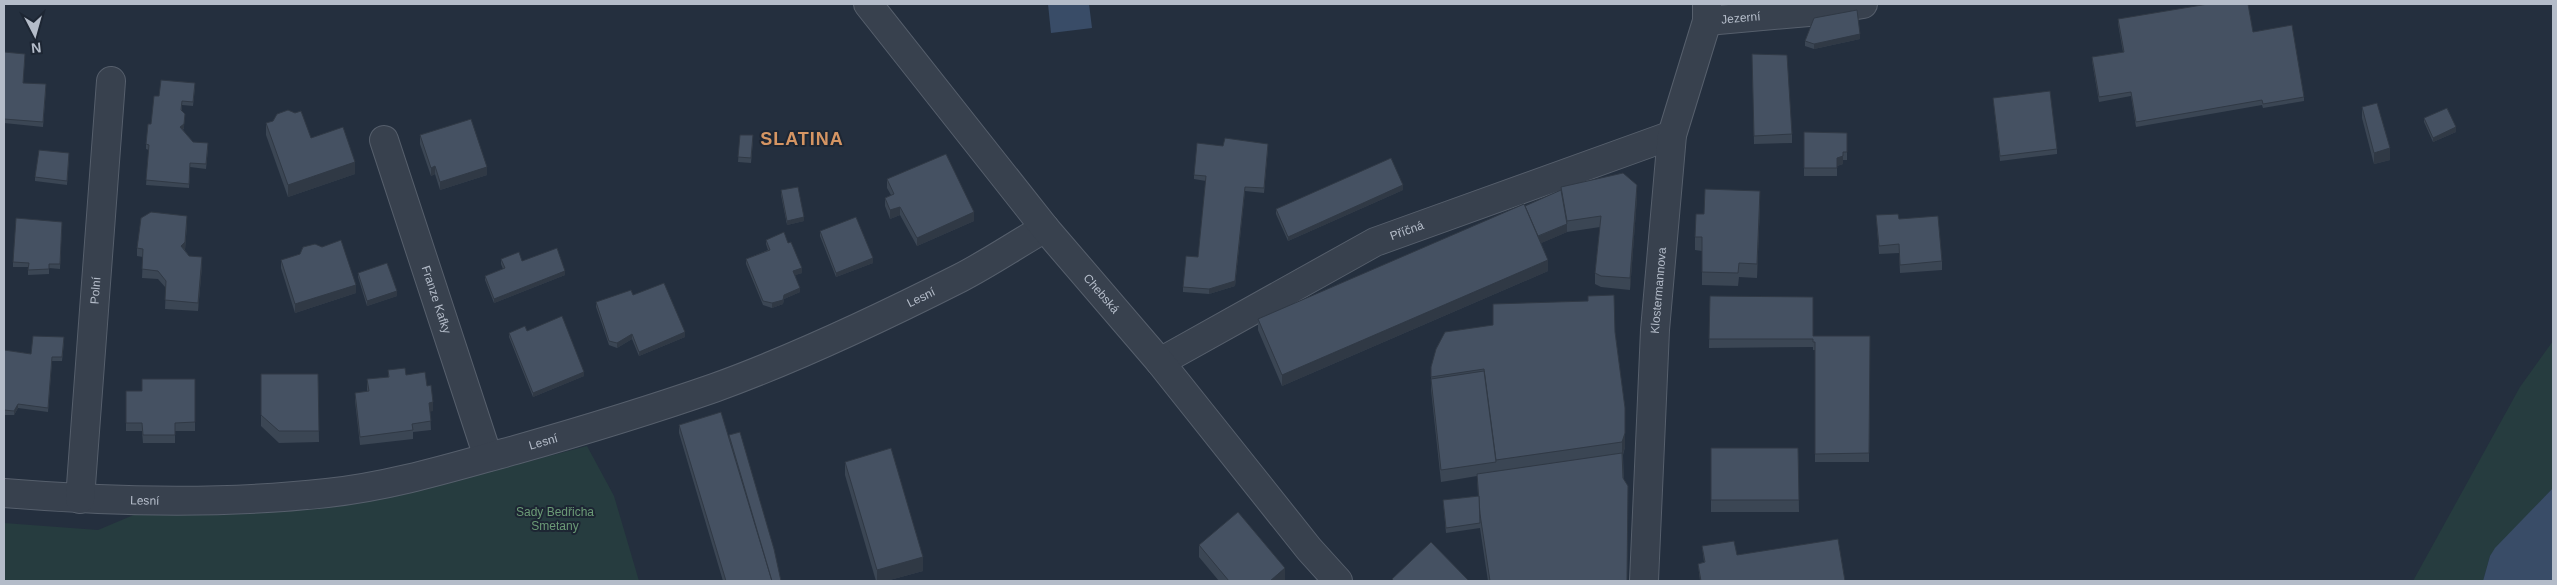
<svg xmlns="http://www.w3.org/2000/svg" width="2557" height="585" viewBox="0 0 2557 585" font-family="Arial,sans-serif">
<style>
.green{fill:#263c3f}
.water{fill:#394c67}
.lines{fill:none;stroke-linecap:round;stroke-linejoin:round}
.minor-casing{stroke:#565f6c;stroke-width:30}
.tertiary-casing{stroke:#565f6c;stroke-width:30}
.minor{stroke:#38414e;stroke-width:28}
.tertiary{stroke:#38414e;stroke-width:28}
.wall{fill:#3b4654}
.shaded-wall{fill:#303945}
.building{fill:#455162;stroke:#303945}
.labels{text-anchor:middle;stroke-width:4;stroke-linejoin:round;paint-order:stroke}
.street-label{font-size:12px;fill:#b4bcc9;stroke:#1d2633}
.park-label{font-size:12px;fill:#6b9a76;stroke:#1d2633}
.district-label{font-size:18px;font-weight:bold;letter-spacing:1px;fill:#d59563;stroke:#1d2633}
</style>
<rect width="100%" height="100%" fill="#242f3e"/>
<!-- green -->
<g class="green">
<path d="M2553,341V488L2490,556L2483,581H2413L2520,387Z"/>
<path d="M587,446L614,496L639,581H4V523L98,530L136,514L322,508L474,476Z"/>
</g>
<!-- water -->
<g class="water">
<path d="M1048,4H1089L1092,28L1051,33Z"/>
<path d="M2553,488V581H2483L2490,556L2495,548Z"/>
</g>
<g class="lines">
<defs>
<g id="minor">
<path id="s1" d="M384,140L488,457"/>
<path id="s2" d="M1160,362L1375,242L1672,135"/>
<path id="s3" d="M4,493C112,502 219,505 327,493C392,486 453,467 515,450C582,431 648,411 714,388C797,358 881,318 960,278C989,263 1017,244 1045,228"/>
<path id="s4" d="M80,499L111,81"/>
</g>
<g id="tertiary">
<path id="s5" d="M868,4L1045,228L1160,362L1309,549L1338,581"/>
<path id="s6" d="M1707,21L1820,11L1863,4"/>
<path id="s7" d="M1644,581L1655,330L1672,135L1707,21V4"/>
</g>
</defs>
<!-- minor casing -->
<use href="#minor" class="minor-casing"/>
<!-- tertiary casing -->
<use href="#tertiary" class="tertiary-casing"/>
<!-- minor -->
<use href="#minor" class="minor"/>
<!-- tertiary -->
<use href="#tertiary" class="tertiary"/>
</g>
<!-- wall -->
<g class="wall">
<path d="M2118,19L2253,32L2304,97V101L2263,108L2262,105L2136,127L2131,96L2099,102L2092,61V57L2123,52L2118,24Z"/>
<path d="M1860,39L1814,49L1805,46V41Z"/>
<path d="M4,52L25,58L23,83L46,89L43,127L4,123Z"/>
<path d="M1752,54L1792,134V143L1754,144Z"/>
<path d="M195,87L193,106L182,105V110L184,128L183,130L193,142L208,148L206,169L190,167L189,188L146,185L149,150L146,149V144L159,96Z"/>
<path d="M1993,98L2057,149V154L2000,161Z"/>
<path d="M2362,107L2390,160L2374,164L2362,118Z"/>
<path d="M2424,118L2456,132L2433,142L2424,122Z"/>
<path d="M266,123L311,138L355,174L288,197L266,135Z"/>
<path d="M1804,132L1847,133V160H1843V164L1837,166V176H1804Z"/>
<path d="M420,135L487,175L440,190L435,174L431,176L420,144Z"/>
<path d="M740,135L753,140L751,163L738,162Z"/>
<path d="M1268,148L1264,193L1245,191L1235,286L1209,294L1183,292V287L1198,257L1206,181L1194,179V175Z"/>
<path d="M69,158L67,185L35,181V177Z"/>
<path d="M887,179L974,221L917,246L900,215L890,219L885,206V198L891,195L887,188Z"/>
<path d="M1561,187L1637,197L1630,290L1601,287L1595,284V273L1600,227L1567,232L1541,243L1548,271L1282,386L1258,330V319L1525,206L1561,190Z"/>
<path d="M781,190L804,221L787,225L781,195Z"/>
<path d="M1403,190L1288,241L1276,214V209Z"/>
<path d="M1760,205L1757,278L1739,277L1738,286L1702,285V251L1695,250V237L1704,214Z"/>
<path d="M1876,215L1899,219L1942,261V270L1900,273L1899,253L1879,254Z"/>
<path d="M62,222L60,269L49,268V274L28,275V267H13V262Z"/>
<path d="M187,224L185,250L189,256L202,266L198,311L165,309L166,288L158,279L142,278L143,257L137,256V248Z"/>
<path d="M820,231L873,263L836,277L820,236Z"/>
<path d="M766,240L802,273L795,275L800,292L784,299L783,304L772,308L763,305L746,264V259L768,250L766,244Z"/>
<path d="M501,259L522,261L565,275L494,303L485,280V276L503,269L501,264Z"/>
<path d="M281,260L356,293L295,313L281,268Z"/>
<path d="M358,273L397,296L367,306L358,277Z"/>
<path d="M633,295L685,337L639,356L632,339L617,348L609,345L596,307V302Z"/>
<path d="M1710,296L1813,336H1870L1869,462H1815V350H1813V347L1709,348Z"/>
<path d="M527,331L584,376L533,397L509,337V333Z"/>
<path d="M1615,332L1625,408V447L1623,455L1627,581H1488L1480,528L1446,533L1443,500L1478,496L1477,476L1441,482L1431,390V367Z"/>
<path d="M64,342L62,361H52L48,412L18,408L14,415H4V350L31,354Z"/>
<path d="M388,370L406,375L427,386L433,411H430L431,430L413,432V439L360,445L355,401V393L367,392V379L388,377Z"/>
<path d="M261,374H318L319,442L279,443L261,426Z"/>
<path d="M195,379V431H175V443H143L142,431H126V391H142Z"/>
<path d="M679,425L729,440V435L781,581H723L679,433Z"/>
<path d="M1711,448H1798L1799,512H1711Z"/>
<path d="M845,462L923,571L886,581H876L845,475Z"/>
<path d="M1199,545L1285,580L1284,581H1219L1199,557Z"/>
<path d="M1702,546L1737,555L1845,581H1700L1698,564L1704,562Z"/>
</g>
<!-- shaded-wall -->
<g class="shaded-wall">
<path d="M1860,34V39L1814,49V44Z"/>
<path d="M185,114L184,128L180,131V127Z"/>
<path d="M2456,127V132L2433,142V138Z"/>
<path d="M2390,148V160L2374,164V153Z"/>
<path d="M1843,156V164L1837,166V158Z"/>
<path d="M355,162V174L288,197V185Z"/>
<path d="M435,166V174L431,176V168Z"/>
<path d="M487,167V175L440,190V182Z"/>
<path d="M1403,185V190L1288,241V237Z"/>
<path d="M1637,185V197L1630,290V278Z"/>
<path d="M1245,187L1235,286L1209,294V289Z"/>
<path d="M1760,191V205L1757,278V264Z"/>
<path d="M900,207V215L890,219V210Z"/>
<path d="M974,212V221L917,246V238Z"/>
<path d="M187,216V224L185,250L181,246Z"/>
<path d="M804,217V221L787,225V221Z"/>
<path d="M1567,224V232L1537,245V237Z"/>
<path d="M202,257V266L198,311V303Z"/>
<path d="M873,258V263L836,277V273Z"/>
<path d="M1548,260V271L1282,386V375Z"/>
<path d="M802,268V273L793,276V271Z"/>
<path d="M565,271V275L494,303V299Z"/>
<path d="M356,285V293L295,313V304Z"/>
<path d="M800,288V292L784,299L783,304L772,308V303L784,295Z"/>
<path d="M397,291V296L367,306V301Z"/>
<path d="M685,332V337L639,356V352Z"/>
<path d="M632,334V339L617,348V343Z"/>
<path d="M584,372V376L533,397V393Z"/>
<path d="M433,402V411L429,412V403Z"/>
<path d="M18,404V408L14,415V411Z"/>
<path d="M1625,433V447L1622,456V442Z"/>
<path d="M923,557V571L886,581H877V570Z"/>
<path d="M1285,568V580L1284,581H1270Z"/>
</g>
<!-- building -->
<g class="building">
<path d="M2208,4H2248L2253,32L2292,25L2304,97L2263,104L2262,100L2136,122L2131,92L2099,97L2092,57L2124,52L2118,19Z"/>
<path d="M1857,10L1860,34L1814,44L1805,41L1814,18Z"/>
<path d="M4,52L25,54L23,83L46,84L43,122L4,119Z"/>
<path d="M1752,54L1787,55L1792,134L1754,136Z"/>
<path d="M161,80L195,83L193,102L182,101L181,110L185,114L184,124L180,127L193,142L208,143L206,164L190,163L189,184L146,180L149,145L146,144L148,124H151L154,96H159Z"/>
<path d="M2050,91L2057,149L2000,156L1993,98Z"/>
<path d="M2377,103L2390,148L2374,153L2362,107Z"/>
<path d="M2447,108L2456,127L2433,138L2424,118Z"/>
<path d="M288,110L295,113L301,111L311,138L343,127L355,162L288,185L266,123L273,121L277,114Z"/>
<path d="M471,119L487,167L440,182L435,166L431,168L420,135Z"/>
<path d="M1804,132L1847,133V152H1843V156L1837,158V168H1804Z"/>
<path d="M740,135H753L751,158L738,157Z"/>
<path d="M1225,138L1268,144L1264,188L1245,187L1235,281L1209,289L1183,287L1186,256L1198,257L1206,176L1194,175L1197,143L1223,146Z"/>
<path d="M39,150L69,153L67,181L35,177Z"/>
<path d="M946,154L974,212L917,238L900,207L890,210L885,198L894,194L887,179Z"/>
<path d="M1391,158L1403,185L1288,237L1276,209Z"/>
<path d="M1623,173L1637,185L1630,278L1601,276L1595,273L1601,216L1567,221L1561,187Z"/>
<path d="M798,187L804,217L787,221L781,190Z"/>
<path d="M1705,189L1760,191L1757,264L1739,263L1738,273L1702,272V237H1695L1696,214H1704Z"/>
<path d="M1561,190L1567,224L1538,236L1525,206Z"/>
<path d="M1524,204L1548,260L1282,375L1258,319Z"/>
<path d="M151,212L187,216L185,242L181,246L189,256L202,257L198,303L165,300L166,281L158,271L142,269L143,249L137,248L141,218Z"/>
<path d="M1898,214L1899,219L1938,216L1942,261L1900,265L1899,244L1879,246L1876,215Z"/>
<path d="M856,217L873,258L836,273L820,231Z"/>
<path d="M16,218L62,222L60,264H49V269L28,270L29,263L13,262Z"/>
<path d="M784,232L788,243L791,242L802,268L793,271L800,288L784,295L783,300L772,303L763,301L746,259L770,250L766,240Z"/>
<path d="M341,240L356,285L295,304L281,260L300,254L303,247L315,244L322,247Z"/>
<path d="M557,248L565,271L494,299L485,276L505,268L501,259L519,252L522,261Z"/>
<path d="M387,263L397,291L367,301L358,273Z"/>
<path d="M664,283L685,332L639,352L632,334L617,343L609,341L596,302L631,290L633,295Z"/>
<path d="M1614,295L1615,332L1625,408V433L1622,442L1496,460L1484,369L1431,377V367L1436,349L1445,332L1493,325V304L1588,301V296Z"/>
<path d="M1710,296L1813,297V336H1870L1869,453L1815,454V342H1813V339H1709Z"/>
<path d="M562,316L584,372L533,393L509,333L525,326L527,331Z"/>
<path d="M33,336L64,337L62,357H52L48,408L18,404L14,411L4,410V350L31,354Z"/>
<path d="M405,368L406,375L425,372L427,386L431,385L433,402L429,403L431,421L412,424L413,430L360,437L355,393L369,391L367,379L389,377L388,370Z"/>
<path d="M1484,371L1496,462L1441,470L1431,379Z"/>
<path d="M261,374H318L319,431H279L261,415Z"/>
<path d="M142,379H195V422L175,423V435H143L142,423H126V391H142Z"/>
<path d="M721,412L772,581H726L679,425Z"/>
<path d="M740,432L774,549L781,581H772L729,435Z"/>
<path d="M891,448L923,557L877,570L845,462Z"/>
<path d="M1711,448H1798L1799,500H1711Z"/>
<path d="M1622,453L1623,478L1628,486L1627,581H1490L1480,514L1477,474Z"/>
<path d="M1479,496L1480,523L1446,528L1443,500Z"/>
<path d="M1238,512L1285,568L1270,581H1229L1199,545Z"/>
<path d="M1838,539L1845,581H1701L1698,564L1705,562L1702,546L1734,541L1737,555Z"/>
<path d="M1431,542L1469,581H1394L1392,579Z"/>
</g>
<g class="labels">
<!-- street labels -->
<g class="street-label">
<text dy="4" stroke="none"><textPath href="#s6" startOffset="34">Jezerní</textPath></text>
<text dy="4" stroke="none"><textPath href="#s2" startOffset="280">Příčná</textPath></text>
<text dy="4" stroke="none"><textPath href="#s4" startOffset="209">Polní</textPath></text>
<text dy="4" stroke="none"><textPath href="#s7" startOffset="291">Klostermannova</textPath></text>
<text dy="4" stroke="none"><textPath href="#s5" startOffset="372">Chebská</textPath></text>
<text dy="4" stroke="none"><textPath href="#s3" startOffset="951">Lesní</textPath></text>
<text dy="4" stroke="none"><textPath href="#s1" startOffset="168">Franze Kafky</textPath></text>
<text dy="4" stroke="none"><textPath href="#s3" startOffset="546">Lesní</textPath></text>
<text dy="4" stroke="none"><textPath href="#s3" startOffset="141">Lesní</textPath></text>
</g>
<!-- park labels -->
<g class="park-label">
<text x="555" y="516">Sady Bedřicha<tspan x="555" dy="14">Smetany</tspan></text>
</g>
<!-- district labels -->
<g class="district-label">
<text x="802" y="145">SLATINA</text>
</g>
</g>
<!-- border -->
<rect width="2557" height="585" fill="none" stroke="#b4bcc9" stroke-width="10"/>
<!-- north arrow -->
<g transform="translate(35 35) rotate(174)" stroke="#1d2633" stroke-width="4" paint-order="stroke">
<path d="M0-4L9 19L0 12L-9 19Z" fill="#b4bcc9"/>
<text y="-8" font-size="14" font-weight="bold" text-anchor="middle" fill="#b4bcc9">N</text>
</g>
</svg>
